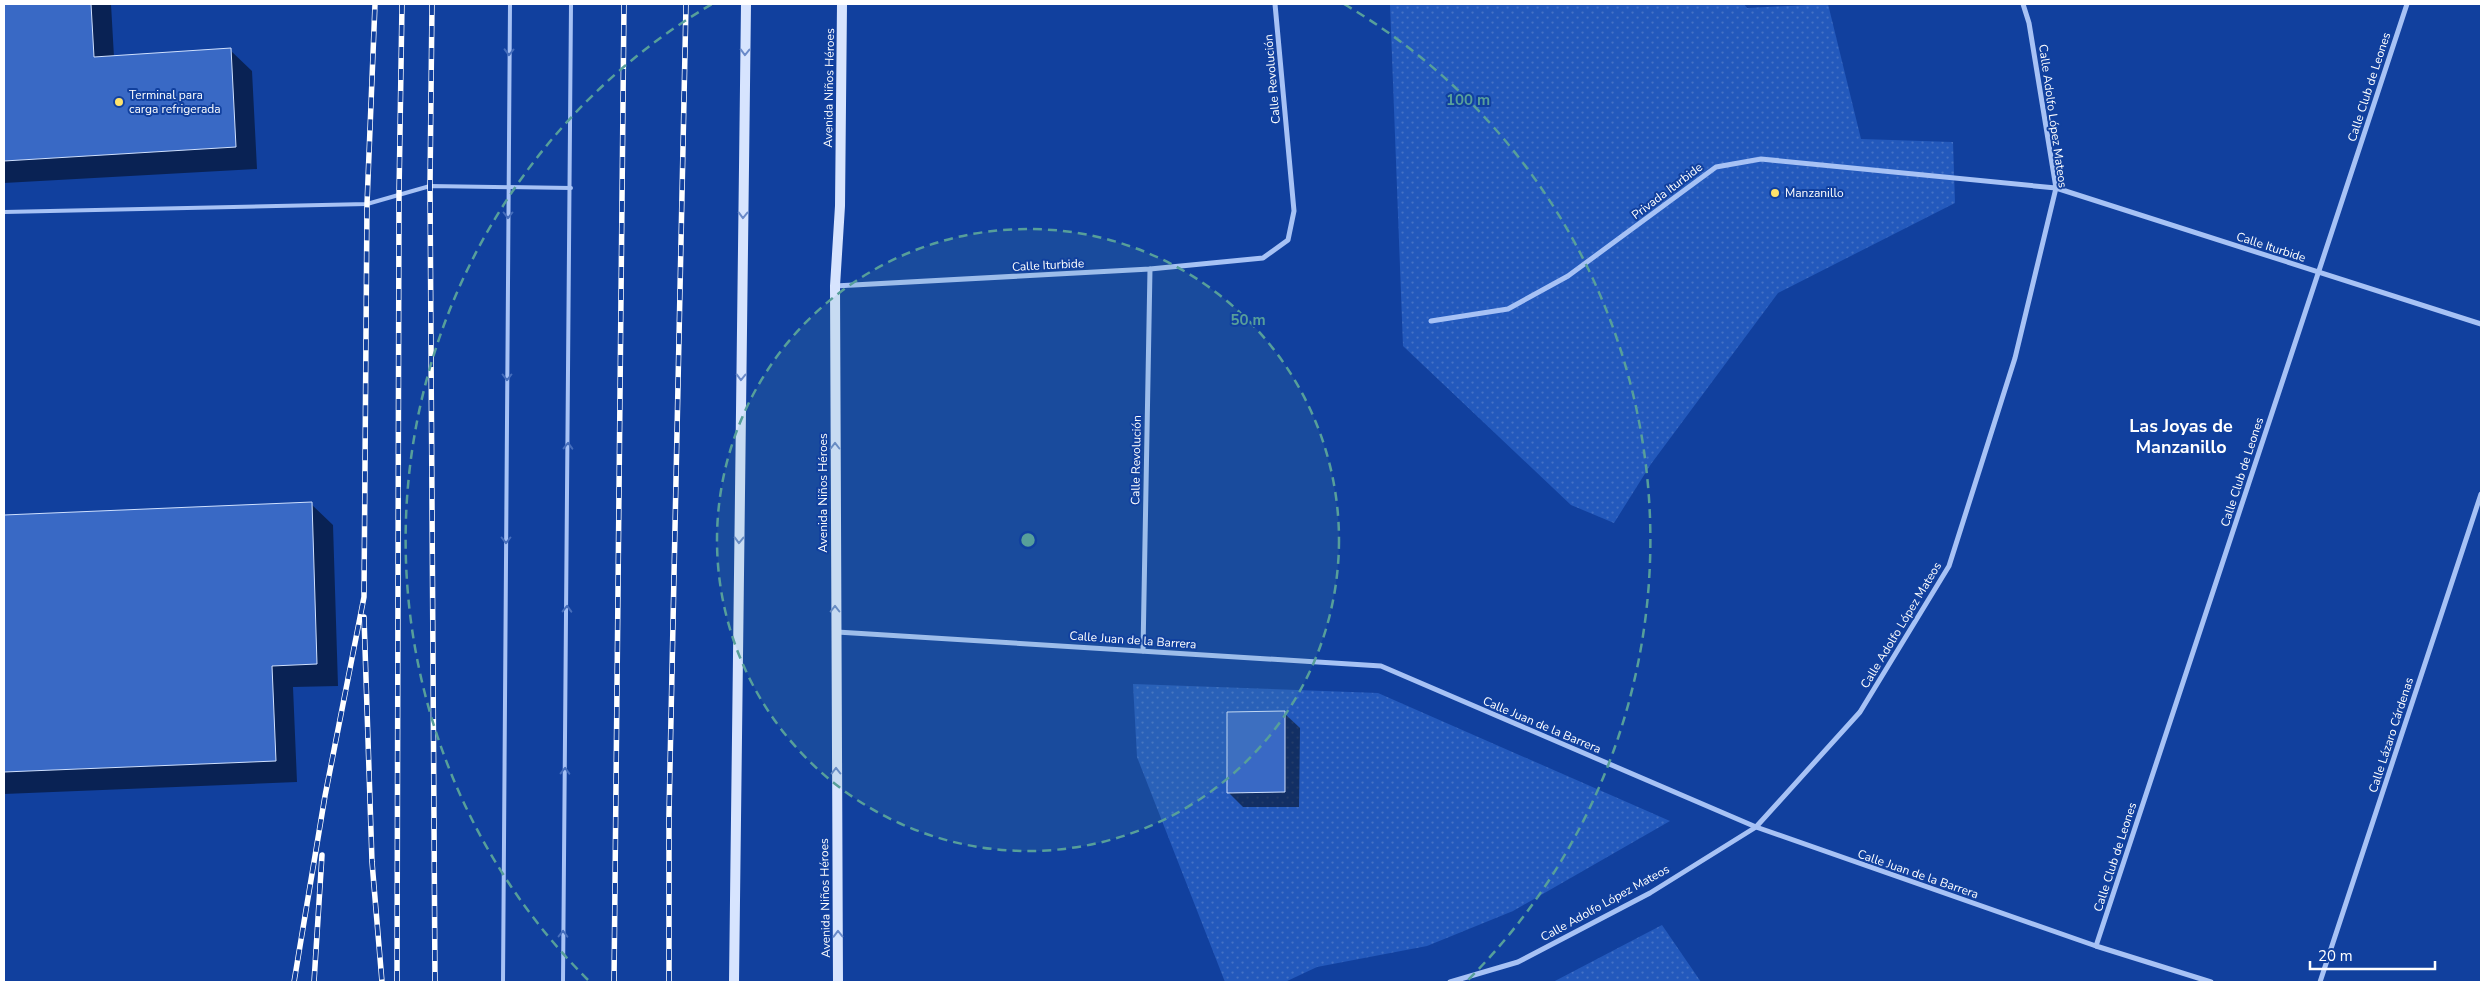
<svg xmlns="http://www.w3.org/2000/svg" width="2485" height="986" viewBox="0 0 2485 986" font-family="'Nunito Sans',sans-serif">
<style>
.grass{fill:url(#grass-dots)}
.shadow{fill:#0007}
.building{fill:#3969c5;stroke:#cfe0fe}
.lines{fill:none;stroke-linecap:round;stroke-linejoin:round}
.lane{stroke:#a7c2f5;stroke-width:4}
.street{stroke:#a7c2f5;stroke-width:5}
.secondary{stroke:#d7e4fe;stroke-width:10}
.rail-casing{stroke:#fff;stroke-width:5.5}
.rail{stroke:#11409e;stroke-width:4;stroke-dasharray:11;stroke-linecap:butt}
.oneway{stroke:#466ebc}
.oneway2{stroke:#6a8ac9}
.ring{fill:none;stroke:#579f9a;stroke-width:2.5;stroke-dasharray:9 6}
.poi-dot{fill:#ffe36b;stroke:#11409e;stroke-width:2}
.labels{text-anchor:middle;stroke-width:4;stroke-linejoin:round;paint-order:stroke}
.street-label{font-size:12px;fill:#fff;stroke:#11409e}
.poi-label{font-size:12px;fill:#fff;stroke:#11409e;text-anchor:start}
.district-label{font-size:18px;font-weight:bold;fill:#fff;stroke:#11409e}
.centre{fill:#579f9a;stroke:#11409e;stroke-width:2.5}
.ring-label{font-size:15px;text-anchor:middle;font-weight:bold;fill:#579f9a;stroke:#11409e;stroke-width:4;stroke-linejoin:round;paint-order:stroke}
</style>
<defs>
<pattern id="grass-dots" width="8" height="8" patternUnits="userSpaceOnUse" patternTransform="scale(1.25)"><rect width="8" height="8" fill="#2359bc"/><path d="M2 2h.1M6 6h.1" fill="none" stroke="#4472c6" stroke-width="1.8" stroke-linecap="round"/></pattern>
</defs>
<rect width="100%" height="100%" fill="#11409e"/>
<!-- grass -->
<g class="grass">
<path d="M1390,4H1744L1747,8L1828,4L1861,139L1953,142L1955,203L1778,293L1651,464L1614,523L1571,505L1403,346Z"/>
<path d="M1133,684L1378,693L1670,821L1513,911L1427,946L1317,967L1285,982H1225L1137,757Z"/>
<path d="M1662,925L1701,982H1553Z"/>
</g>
<!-- shadow -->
<g class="shadow">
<path d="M4,4H111L114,57L230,50L252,71L257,169L4,183Z"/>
<path d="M311,504L333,525L338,686L293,687L297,782L4,794V516Z"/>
<path d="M1284,713L1300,728L1299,807H1243L1228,792Z"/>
</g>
<!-- building -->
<g class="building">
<path d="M4,4H91L94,57L231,48L236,147L4,161Z"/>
<path d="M312,502L317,664L272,666L276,761L4,772V515Z"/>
<path d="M1285,711V792L1227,793V712Z"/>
</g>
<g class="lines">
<!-- lane -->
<g class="lane">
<path d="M4,212L367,204L430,186L571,188"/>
<path d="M503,982L510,4"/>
<path d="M563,982L571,4"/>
</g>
<!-- street -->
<g class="street">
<path d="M835,286L1150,269L1263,258L1288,240L1294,211L1275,4"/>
<path d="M1431,321L1508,309L1568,276L1716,167L1761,159L2056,188L2481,324"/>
<path d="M837,632L1381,666L1756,827L2096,946L2211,982"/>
<path d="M1143,651L1150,269"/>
<path d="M2096,946L2407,4"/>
<path d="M1450,982L1518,962L1650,893L1756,827L1860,712L1949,566L2015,358L2056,188L2029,23L2023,4"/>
<path d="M2320,982L2481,494"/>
</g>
<!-- secondary -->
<g class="secondary">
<path d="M734,982L746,4"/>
<path d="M838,982L835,286L840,206L842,4"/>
</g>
<defs>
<g id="rail">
<path d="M432,4L430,186L435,982"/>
<path d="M364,617L372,862L382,982"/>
<path d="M294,982L325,796L364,597L367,204L375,4"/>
<path d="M314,982L322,855"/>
<path d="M397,982L399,195L402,4"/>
<path d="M614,982L624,4"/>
<path d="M669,982V814L686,4"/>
</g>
</defs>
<!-- rail casing -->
<use href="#rail" class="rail-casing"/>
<!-- rail -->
<use href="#rail" class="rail"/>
</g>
<!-- one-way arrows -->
<defs><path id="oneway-chevron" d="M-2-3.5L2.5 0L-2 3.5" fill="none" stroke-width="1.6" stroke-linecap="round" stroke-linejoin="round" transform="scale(1.25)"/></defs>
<g class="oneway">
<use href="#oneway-chevron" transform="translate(509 52) rotate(91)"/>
<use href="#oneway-chevron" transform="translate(508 215) rotate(90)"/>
<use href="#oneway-chevron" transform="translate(507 377) rotate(90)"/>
<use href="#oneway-chevron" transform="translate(568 446) rotate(-89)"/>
<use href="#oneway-chevron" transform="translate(506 540) rotate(90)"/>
<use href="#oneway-chevron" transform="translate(567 609) rotate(-89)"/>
<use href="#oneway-chevron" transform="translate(565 771) rotate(-89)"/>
<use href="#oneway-chevron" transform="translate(563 934) rotate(-89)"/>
</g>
<g class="oneway2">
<use href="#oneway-chevron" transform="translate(745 52) rotate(91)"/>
<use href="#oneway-chevron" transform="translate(743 215) rotate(91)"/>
<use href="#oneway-chevron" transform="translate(741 377) rotate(91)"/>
<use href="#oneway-chevron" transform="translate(835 446) rotate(-90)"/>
<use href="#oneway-chevron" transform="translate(739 540) rotate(91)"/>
<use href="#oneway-chevron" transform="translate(835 609) rotate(-90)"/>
<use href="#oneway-chevron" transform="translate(836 771) rotate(-90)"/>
<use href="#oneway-chevron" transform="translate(838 934) rotate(-91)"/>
</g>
<!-- distance rings -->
<circle cx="1028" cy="540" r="311" fill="#579f9a" fill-opacity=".12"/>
<g class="ring">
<circle cx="1028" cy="540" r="311"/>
<path d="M588 980A622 622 0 0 1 712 4M1344 4A622 622 0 0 1 1468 980"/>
</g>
<!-- markers -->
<g class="poi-dot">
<circle cx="119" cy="102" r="5"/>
<circle cx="1775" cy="193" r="5"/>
</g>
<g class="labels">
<!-- street labels -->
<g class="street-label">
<text transform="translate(1272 79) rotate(-95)" y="4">Calle Revolución</text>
<text transform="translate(2369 87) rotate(-72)" y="4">Calle Club de Leones</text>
<text transform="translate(829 88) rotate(-89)" y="4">Avenida Niños Héroes</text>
<text transform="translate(2053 116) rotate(82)" y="4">Calle Adolfo López Mateos</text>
<text transform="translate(1667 191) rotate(-37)" y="4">Privada Iturbide</text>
<text transform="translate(2271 247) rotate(18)" y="4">Calle Iturbide</text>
<text transform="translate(1048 265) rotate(-3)" y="4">Calle Iturbide</text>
<text transform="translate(1136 460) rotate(-89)" y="4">Calle Revolución</text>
<text transform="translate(2242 472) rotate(-72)" y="4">Calle Club de Leones</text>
<text transform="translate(823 493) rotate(-90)" y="4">Avenida Niños Héroes</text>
<text transform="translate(1901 625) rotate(-59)" y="4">Calle Adolfo López Mateos</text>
<text transform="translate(1133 640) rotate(4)" y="4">Calle Juan de la Barrera</text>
<text transform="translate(1542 725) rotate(23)" y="4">Calle Juan de la Barrera</text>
<text transform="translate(2391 735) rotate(-72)" y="4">Calle Lázaro Cárdenas</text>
<text transform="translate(2115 857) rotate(-72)" y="4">Calle Club de Leones</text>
<text transform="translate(1918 874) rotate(19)" y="4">Calle Juan de la Barrera</text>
<text transform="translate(825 898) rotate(-91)" y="4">Avenida Niños Héroes</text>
<text transform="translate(1605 903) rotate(-29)" y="4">Calle Adolfo López Mateos</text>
</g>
<!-- poi labels -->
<g class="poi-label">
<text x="129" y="99">Terminal para<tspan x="129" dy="14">carga refrigerada</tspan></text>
<text x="1785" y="197">Manzanillo</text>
</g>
<!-- district labels -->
<g class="district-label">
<text x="2181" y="432">Las Joyas de<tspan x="2181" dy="21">Manzanillo</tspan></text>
</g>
</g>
<circle cx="1028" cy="540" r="8" class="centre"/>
<g class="ring-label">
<text x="1468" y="105">100 m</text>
<text x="1248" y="325">50 m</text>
</g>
<!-- border -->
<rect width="2485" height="986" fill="none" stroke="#ffffff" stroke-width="10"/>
<!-- scale -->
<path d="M2310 961v8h125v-8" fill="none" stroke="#ffffff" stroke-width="2.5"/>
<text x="2318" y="961" font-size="15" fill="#ffffff" stroke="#11409e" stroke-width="4" paint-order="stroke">20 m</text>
</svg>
